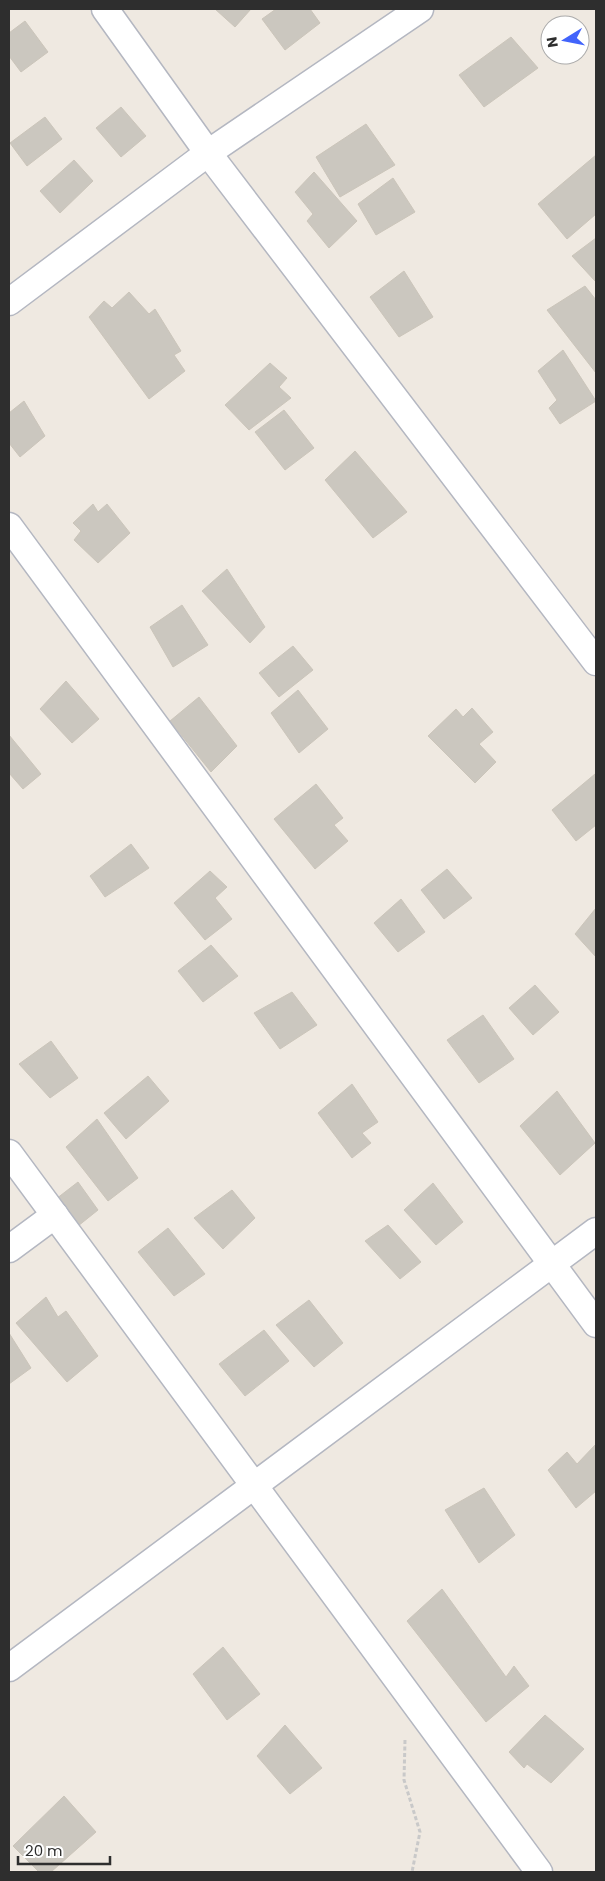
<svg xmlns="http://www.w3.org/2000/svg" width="605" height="1881" viewBox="0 0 605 1881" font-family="Poppins,sans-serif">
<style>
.building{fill:#cbc7bf;stroke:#cbc5ba}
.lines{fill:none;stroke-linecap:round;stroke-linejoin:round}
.minor-casing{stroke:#b4b7c1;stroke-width:29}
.path{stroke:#c9c9c9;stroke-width:3;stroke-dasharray:4 2.5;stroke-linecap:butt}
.minor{stroke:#fff;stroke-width:26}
</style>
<rect width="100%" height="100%" fill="#efe9e1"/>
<!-- building -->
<g class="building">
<path d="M215,9H251L235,27Z"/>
<path d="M276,9H310L320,23L285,50L262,19Z"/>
<path d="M25,21L48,52L21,72L9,56V33Z"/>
<path d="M511,37L538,68L484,107L459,75Z"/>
<path d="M121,107L146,136L121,157L96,128Z"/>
<path d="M45,117L62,139L27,166L10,143Z"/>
<path d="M366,124L395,165L340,197L316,157Z"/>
<path d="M596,155V214L567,239L538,204Z"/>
<path d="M74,160L93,181L60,213L40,191Z"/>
<path d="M314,172L357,221L329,248L307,221L313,214L295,192Z"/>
<path d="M393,178L415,212L376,235L358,204Z"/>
<path d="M596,238V280L595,281L572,256Z"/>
<path d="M404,271L433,317L399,337L370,297Z"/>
<path d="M585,286L596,300V373L547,310Z"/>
<path d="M129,292L149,314L155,309L181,351L174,355L185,371L149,399L89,317L104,301L112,308Z"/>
<path d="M563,350L596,401L560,424L549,408L557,400L538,371Z"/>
<path d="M270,363L287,378L279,387L291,398L249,430L225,405Z"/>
<path d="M24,401L45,436L20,457L9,443V413Z"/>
<path d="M284,410L314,448L285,470L255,432Z"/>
<path d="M355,451L407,512L373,538L325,480Z"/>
<path d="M93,504L98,512L107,504L130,533L98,563L74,540L81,531L73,523Z"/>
<path d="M227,569L265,627L250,643L202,591Z"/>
<path d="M182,605L208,645L173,667L150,627Z"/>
<path d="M293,646L313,670L279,697L259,673Z"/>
<path d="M66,681L99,719L72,743L40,709Z"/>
<path d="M298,690L328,729L299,753L271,713Z"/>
<path d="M199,697L237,746L211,772L170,721Z"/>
<path d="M472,708L493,732L479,744L496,762L475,783L428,736L456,709L463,717Z"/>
<path d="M9,735L41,774L23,789L9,773Z"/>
<path d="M595,774L596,825L576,841L552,810Z"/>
<path d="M316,784L343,818L334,825L348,841L315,869L274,819Z"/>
<path d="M131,844L149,868L105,897L90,876Z"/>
<path d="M447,869L472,898L444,919L421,890Z"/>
<path d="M210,871L227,887L215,898L232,919L205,940L174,903Z"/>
<path d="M401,899L425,932L398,952L374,923Z"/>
<path d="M596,908V957L575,934Z"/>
<path d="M211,945L238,976L203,1002L178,971Z"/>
<path d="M535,985L559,1012L533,1035L509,1008Z"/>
<path d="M292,992L317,1025L280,1049L254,1013Z"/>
<path d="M483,1015L514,1059L479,1083L447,1040Z"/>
<path d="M51,1041L78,1078L50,1098L19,1064Z"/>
<path d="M148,1076L169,1101L126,1139L104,1113Z"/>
<path d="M352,1084L378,1122L362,1133L371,1143L352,1158L318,1113Z"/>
<path d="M557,1091L595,1143L560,1175L520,1126Z"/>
<path d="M97,1119L138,1178L108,1201L66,1147Z"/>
<path d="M78,1182L98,1210L78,1226L56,1199Z"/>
<path d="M433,1183L463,1222L436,1245L404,1210Z"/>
<path d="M232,1190L255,1218L223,1249L194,1218Z"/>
<path d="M388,1225L421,1262L400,1279L365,1241Z"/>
<path d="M168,1228L205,1274L174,1296L138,1252Z"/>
<path d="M46,1297L58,1317L66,1311L98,1356L67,1382L16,1323Z"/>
<path d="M309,1300L343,1343L314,1367L276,1325Z"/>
<path d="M264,1330L289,1361L245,1396L219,1364Z"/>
<path d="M9,1333L31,1368L9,1384Z"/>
<path d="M596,1444V1491L576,1508L548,1470L567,1452L577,1464Z"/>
<path d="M484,1488L515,1535L479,1563L445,1510Z"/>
<path d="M442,1589L506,1677L514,1666L529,1686L486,1722L407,1621Z"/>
<path d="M223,1647L260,1694L227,1720L193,1674Z"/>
<path d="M545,1715L584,1749L551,1783L527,1764L524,1768L509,1752Z"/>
<path d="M285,1725L322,1768L290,1794L257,1756Z"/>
<path d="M64,1796L96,1832L51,1872H39L13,1846Z"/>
</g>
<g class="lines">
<defs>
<g id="minor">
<path d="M105,9L208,153L596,662"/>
<path d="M9,302L208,153L420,9"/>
<path d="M9,526L596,1324"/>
<path d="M9,1153L539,1872"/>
<path d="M9,1249L55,1215"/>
<path d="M9,1668L596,1231"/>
</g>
</defs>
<!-- minor casing -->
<use href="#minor" class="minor-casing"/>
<!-- path -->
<path class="path" d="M405,1740L404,1780L420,1832L412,1872"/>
<!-- minor -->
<use href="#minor" class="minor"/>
</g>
<!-- border -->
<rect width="605" height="1881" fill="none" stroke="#2e2e2e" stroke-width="20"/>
<!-- north arrow -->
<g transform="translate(565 40) rotate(260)"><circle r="24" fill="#ffffff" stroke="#ababab"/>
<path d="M0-4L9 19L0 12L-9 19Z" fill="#4264fb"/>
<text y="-8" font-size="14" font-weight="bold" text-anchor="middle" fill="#2e2e2e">N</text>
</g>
<!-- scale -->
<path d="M18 1856v8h92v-8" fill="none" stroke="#2e2e2e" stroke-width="2.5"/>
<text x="25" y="1856" font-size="15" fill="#2e2e2e" stroke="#ffffff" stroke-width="4" paint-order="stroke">20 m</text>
</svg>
